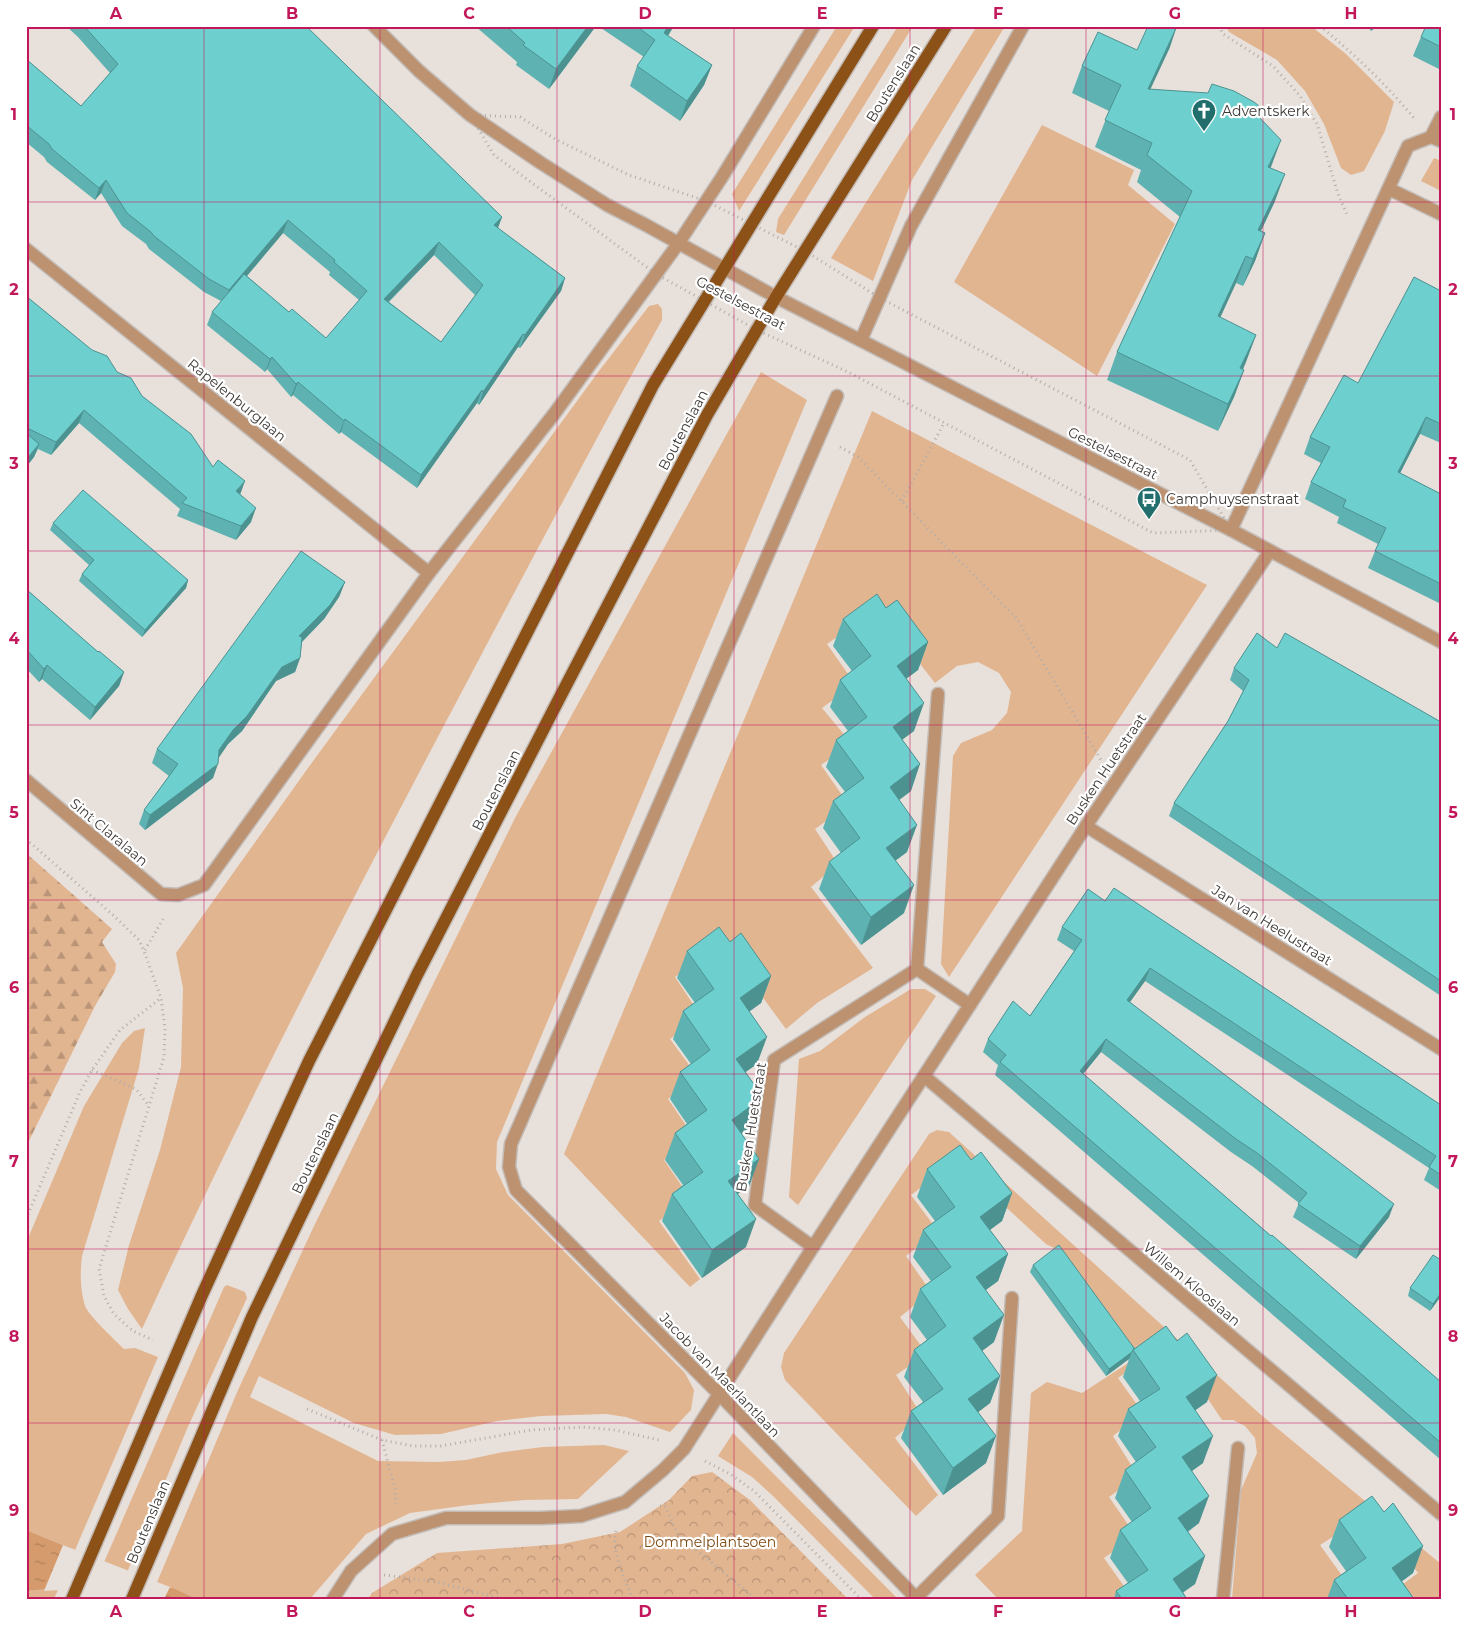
<svg xmlns="http://www.w3.org/2000/svg" width="1467" height="1625" viewBox="0 0 1467 1625" font-family="Montserrat,sans-serif">
<style>
.grass{fill:#e2b591}
.forest{fill:url(#forest-firs)}
.park{fill:url(#park-crowns)}
.water{fill:url(#water-ripples)}
.pier{fill:#e8e0da}
.lines{fill:none;stroke-linecap:round;stroke-linejoin:round}
.minor-casing{stroke:#c3bbb6;stroke-width:15}
.major-casing{stroke:#c3bbb6;stroke-width:15}
.path{stroke:#b3aca7;stroke-width:3;stroke-dasharray:1 4;stroke-linecap:butt}
.minor{stroke:#bc9270;stroke-width:12}
.major{stroke:#8c5117;stroke-width:12}
.wall{fill:#5eb3b2;fill-rule:evenodd}
.shaded-wall{fill:#4c9291}
.building{fill:#6dd0cf;stroke:#4c9291;fill-rule:evenodd}
.grid{fill:none;stroke:#c2185b;stroke-width:1;stroke-opacity:0.55}
.labels{text-anchor:middle;stroke-width:4.5;stroke-linejoin:round;paint-order:stroke}
.street-label{font-size:14px;fill:#3e3a38;stroke:#fff}
.poi-label{font-size:14px;fill:#3e3a38;stroke:#fff;text-anchor:start}
.park-label{font-size:14px;fill:#7e4811;stroke:#fff}
.neatline{fill:none;stroke:#c2185b;stroke-width:2}
.grid-label{font-size:16px;text-anchor:middle;font-weight:bold;fill:#c2185b}
</style>
<defs>
<pattern id="forest-firs" width="22" height="20" patternUnits="userSpaceOnUse" patternTransform="scale(1.25)"><rect width="22" height="20" fill="#e2b591"/><path d="M5 1l3.5 6h-7zM16 11l3.5 6h-7z" fill="#b99477"/></pattern>
<pattern id="park-crowns" width="20" height="18" patternUnits="userSpaceOnUse" patternTransform="scale(1.25)"><rect width="20" height="18" fill="#e2b591"/><path d="M2 6a3 3 0 1 1 6 0M12 15a3 3 0 1 1 6 0" fill="none" stroke="#b99477"/></pattern>
<pattern id="water-ripples" width="26" height="14" patternUnits="userSpaceOnUse" patternTransform="scale(1.25)"><rect width="26" height="14" fill="#d59b6c"/><path d="M2 4q2-2 4 0t4 0M15 11q2-2 4 0t4 0" fill="none" stroke="#ae7f5a"/></pattern>
</defs>
<rect width="100%" height="100%" fill="#e8e0da"/>
<!-- grass -->
<g class="grass">
<path d="M837,26H855L739,211L732,194Z"/>
<path d="M898,26H913L784,235L776,232L778,219Z"/>
<path d="M977,26H1005L912,180L873,281L831,258Z"/>
<path d="M1226,26H1311L1346,54L1394,102L1385,131L1364,171L1351,175L1341,168L1324,124L1305,91L1277,60L1229,32Z"/>
<path d="M1042,125L1134,170L1128,185L1175,224L1097,376L954,282Z"/>
<path d="M1434,158L1441,161V191L1421,181Z"/>
<path d="M658,304L662,309V320C595,440 531,561 467,682C354,895 243,1109 142,1329L128,1309L118,1290L129,1245L160,1150L181,1067L183,988L176,953L308,768L599,371L649,306Z"/>
<path d="M761,372L807,400L497,1142L496,1169L508,1195L685,1373L694,1390L691,1410L670,1432L626,1417L606,1414L541,1416L497,1421L441,1434L395,1435L354,1423L259,1376L250,1397L378,1461L439,1462L466,1460L503,1452L543,1447L604,1445L629,1451L578,1499L525,1500L469,1505L410,1513L366,1534L310,1599H197L170,1587L165,1599H150L238,1390L314,1226L515,818Z"/>
<path d="M872,411L1207,585L949,977L941,964L953,756L961,743L992,730L1007,713L1011,692L999,673L978,662L957,666L935,683L877,609L827,644L855,684L822,708L852,744L821,765L849,805L815,829L838,864L811,887L873,968L817,1003L786,1029L732,956L710,953L675,977L701,1016L670,1039L698,1077L668,1099L694,1137L664,1160L690,1198L659,1221L700,1279L690,1287L564,1154Z"/>
<path d="M911,989H925L936,996L798,1205L789,1197L799,1059L820,1051L865,1017Z"/>
<path d="M145,1028L139,1068L82,1256C80,1272 80,1290 85,1306C89,1316 115,1340 124,1349L135,1348L158,1357L54,1599H26V1591L45,1589L63,1545L26,1530V1243L84,1106L122,1043L134,1031Z"/>
<path d="M937,1130L949,1132L1260,1414L1441,1564V1599H1388L1387,1596L1418,1573L1383,1525L1364,1517L1320,1545L1348,1584L1331,1599H1232L1241,1490L1257,1453L1255,1438L1245,1426L1233,1420H1222L1179,1356L1157,1351L1118,1378L1143,1413L1113,1436L1138,1476L1109,1497L1136,1536L1104,1558L1131,1596L1127,1599H998L975,1575L1022,1531L1031,1393L1047,1382L1082,1393L1136,1358L1056,1249L1046,1244L971,1175L950,1166L911,1195L938,1231L906,1256L931,1292L900,1317L927,1354L896,1375L921,1414L895,1438L938,1495L916,1516L785,1380L781,1367L784,1353L929,1134Z"/>
<path d="M227,1285L245,1292L247,1298L187,1429L116,1599H88L224,1287Z"/>
<path d="M733,1433L898,1599H875L773,1496L752,1477L718,1456Z"/>
</g>
<!-- forest -->
<path class="forest" d="M26,853L112,929L102,942L116,964L115,972L95,1006L26,1147Z"/>
<!-- park -->
<path class="park" d="M712,1472L750,1500L848,1599H368L372,1593L437,1553L562,1544L620,1532L669,1500L692,1476Z"/>
<!-- water -->
<path class="water" d="M26,1530L166,1587L173,1588L197,1599H85L59,1588L26,1591Z"/>
<!-- pier -->
<path class="pier" d="M63,1545L170,1587L164,1599H78L58,1590L44,1591Z"/>
<g class="lines">
<defs>
<g id="minor">
<path d="M374,26L419,71L470,115L541,163L607,205L644,224L776,297L1231,530L1441,642"/>
<path d="M1431,137L1441,117"/>
<path d="M1389,189L1441,214"/>
<path d="M26,249L429,573"/>
<path d="M861,340L911,226L1023,26"/>
<path d="M837,396L511,1144L509,1167L516,1190L720,1395L917,1599"/>
<path d="M1231,530L1408,146L1431,137L1441,141"/>
<path d="M26,780L161,894L178,895L204,885L429,573L554,414L678,244L722,177L814,26"/>
<path d="M1086,826L1441,1049"/>
<path d="M917,969L938,694"/>
<path d="M917,969L970,1005"/>
<path d="M924,1076L1441,1514"/>
<path d="M813,1247L755,1205L774,1060L917,969"/>
<path d="M916,1598L998,1516L1012,1298"/>
<path d="M333,1599L351,1571L392,1534L446,1518H541L581,1516L625,1502L663,1470L684,1449L813,1247L1086,826L1270,551"/>
<path d="M1223,1599L1238,1448"/>
</g>
<g id="major">
<path d="M72,1599L202,1295L309,1061L653,385L873,26"/>
<path d="M132,1599L252,1317L417,975L560,697L707,415L776,297L946,26"/>
</g>
</defs>
<!-- minor casing -->
<use href="#minor" class="minor-casing"/>
<!-- major casing -->
<use href="#major" class="major-casing"/>
<!-- path -->
<g class="path">
<path d="M1219,26L1223,34L1273,66L1300,96L1317,124L1338,194L1348,217"/>
<path d="M1320,26C1355,55 1385,83 1414,118"/>
<path d="M470,115L520,117L555,139L629,175L706,201L805,251L880,298L1190,460L1231,530L1153,533L848,372L757,330L656,274L494,155Z"/>
<path d="M840,447L858,457L1017,619L1101,760"/>
<path d="M902,501L944,423"/>
<path d="M26,839L113,915L139,940L144,951L161,998L165,1029L164,1057L99,1269L104,1296L114,1314L133,1331L153,1340"/>
<path d="M145,950L163,919"/>
<path d="M92,1070L136,1089L148,1105"/>
<path d="M26,1219L80,1092L92,1070L120,1030L161,998"/>
<path d="M307,1409L382,1440L413,1446H441L531,1430L583,1427L615,1430L659,1440"/>
<path d="M382,1440L395,1489L396,1507"/>
<path d="M705,1461L730,1474L754,1491L861,1599"/>
<path d="M660,1506H665L678,1535L756,1599"/>
<path d="M616,1531C611,1549 625,1582 633,1599"/>
<path d="M384,1575L433,1581L502,1599"/>
</g>
<!-- minor -->
<use href="#minor" class="minor"/>
<!-- major -->
<use href="#major" class="major"/>
</g>
<!-- wall -->
<g class="wall">
<path d="M66,26H306L502,217L498,228L565,278L561,291L520,348L518,347L479,405L477,403L417,488L341,432L339,434L293,395L291,397L267,369L265,372L207,325L212,312L221,301L204,292L149,249L146,244L122,226L101,193L95,200L47,162L44,157L26,142V59L81,106L110,73L78,37ZM283,233L330,272L329,275L359,300L326,338L289,312L247,276ZM434,255L475,295L441,342L389,302Z"/>
<path d="M475,26H596L549,89L516,65L517,62Z"/>
<path d="M598,26H674L668,36L712,65L704,85L680,121L630,86L637,66L644,57Z"/>
<path d="M1367,26H1377L1371,31Z"/>
<path d="M1441,26V70L1413,56L1421,37Z"/>
<path d="M1170,47L1150,89L1263,109L1260,117L1270,168L1275,201L1261,231L1265,233L1255,261L1243,286L1236,283L1220,318L1256,335L1243,369L1244,370L1234,397L1218,431L1107,380L1117,352L1180,217L1137,182L1141,170L1095,147L1109,111L1072,93L1082,66L1137,50Z"/>
<path d="M1441,291V443L1420,434L1400,473L1441,494V604L1368,568L1378,544L1337,523L1339,517L1305,499L1311,482L1321,463L1304,454L1310,437Z"/>
<path d="M26,296L117,372L142,396L240,495L251,522L236,540L177,516L180,509L79,423L51,455L38,449L34,457L26,467Z"/>
<path d="M53,523L188,580L186,588L142,637L79,581L82,574L89,565L50,530Z"/>
<path d="M345,582L339,597L324,619L302,642L300,658L295,672L276,681L242,731L228,744L218,758L213,778L145,830L139,824L144,810L169,776L152,763L157,749Z"/>
<path d="M26,589L98,652L124,672L119,686L90,720L42,679L39,682L26,668Z"/>
<path d="M886,608L928,642L918,670L906,679L914,731L902,739L911,791L899,800L907,852L895,861L904,913L861,945L819,889L829,862L841,853L823,828L833,801L845,792L826,767L836,740L848,731L830,707L840,680L852,671L833,646L843,619Z"/>
<path d="M1277,648L1441,722V996L1169,816L1174,803L1228,721L1243,691L1230,680L1234,668Z"/>
<path d="M1105,901L1441,1105V1191L1424,1180L1429,1168L1145,981L1130,1002L1389,1217L1356,1259L1293,1217L1299,1203L1252,1166L1231,1152L1101,1052L1083,1074L1441,1382V1460L995,1075L998,1065L983,1052L988,1039L1030,1016L1074,951L1057,940L1062,927Z"/>
<path d="M730,942L771,976L761,1003L749,1012L757,1064L745,1072L763,1097L753,1125L741,1133L759,1159L749,1186L737,1194L746,1247L702,1278L662,1221L672,1194L683,1185L665,1160L675,1133L687,1124L670,1099L680,1072L691,1064L673,1039L683,1011L695,1003L677,978L687,951Z"/>
<path d="M971,1160L1012,1193L1002,1221L990,1230L1008,1254L998,1281L986,1290L994,1342L982,1351L1000,1376L990,1403L978,1412L986,1463L943,1495L901,1438L911,1411L923,1402L904,1377L914,1350L927,1340L910,1317L920,1289L931,1281L913,1257L923,1230L935,1221L917,1197L927,1169Z"/>
<path d="M1441,1260V1296L1430,1311L1408,1296L1410,1288Z"/>
<path d="M1033,1265L1135,1348L1207,1402L1195,1410L1203,1463L1192,1471L1199,1523L1188,1532L1205,1556L1195,1584L1183,1592L1187,1599H1114L1116,1591L1128,1583L1110,1558L1120,1530L1132,1522L1115,1498L1125,1470L1136,1462L1118,1436L1128,1409L1140,1401L1123,1377L1129,1359L1106,1376L1030,1272Z"/>
<path d="M1384,1512L1423,1546L1413,1573L1402,1581L1414,1599H1327L1334,1580L1346,1571L1329,1547L1339,1520Z"/>
</g>
<!-- shaded-wall -->
<g class="shaded-wall">
<path d="M588,26H596L549,89L556,69Z"/>
<path d="M668,26H674L656,53L664,33Z"/>
<path d="M1177,26L1170,47L1138,116L1148,89Z"/>
<path d="M1373,26H1377L1371,31Z"/>
<path d="M712,65L704,85L680,121L687,101Z"/>
<path d="M1281,140L1271,167L1258,194L1268,167Z"/>
<path d="M1285,174L1275,201L1248,258L1258,230Z"/>
<path d="M106,180L101,193L95,200L99,188Z"/>
<path d="M502,217L497,230L494,225Z"/>
<path d="M288,220L283,233L224,303L229,290Z"/>
<path d="M1265,233L1255,261L1243,286L1253,259Z"/>
<path d="M439,242L434,255L379,311L384,299Z"/>
<path d="M1246,256L1236,283L1208,344L1218,316Z"/>
<path d="M565,278L561,291L520,348L525,335Z"/>
<path d="M523,334L518,347L479,405L483,392Z"/>
<path d="M1256,335L1246,362L1231,396L1240,368Z"/>
<path d="M272,357L267,369L265,372L270,359Z"/>
<path d="M1244,370L1234,397L1218,431L1228,404Z"/>
<path d="M298,382L293,395L291,397L296,384Z"/>
<path d="M482,390L477,403L417,488L421,475Z"/>
<path d="M84,410L79,423L51,455L56,442Z"/>
<path d="M1426,417L1420,434L1392,489L1398,472Z"/>
<path d="M345,419L341,432L339,434L344,421Z"/>
<path d="M39,444L34,457L26,467V460Z"/>
<path d="M245,481L240,495L236,491Z"/>
<path d="M256,508L251,522L236,540L241,526Z"/>
<path d="M188,580L186,588L142,637L145,630Z"/>
<path d="M345,582L339,597L324,619L294,650L299,636Z"/>
<path d="M928,642L918,670L887,693L897,666Z"/>
<path d="M300,658L295,672L276,681L242,731L228,744L214,765L219,750L233,730L282,667Z"/>
<path d="M47,665L42,679L39,682L44,669Z"/>
<path d="M124,672L119,686L90,720L95,707Z"/>
<path d="M924,703L914,731L883,754L893,727Z"/>
<path d="M218,764L213,778L145,830L150,815Z"/>
<path d="M920,764L911,791L880,814L890,787Z"/>
<path d="M917,825L907,852L876,875L886,848Z"/>
<path d="M914,885L904,913L861,945L871,917Z"/>
<path d="M1150,968L1145,981L1122,1013L1127,1000Z"/>
<path d="M771,976L761,1003L730,1025L740,998Z"/>
<path d="M767,1037L757,1064L726,1086L736,1059Z"/>
<path d="M1106,1039L1101,1052L1075,1084L1080,1071Z"/>
<path d="M763,1097L753,1125L722,1147L732,1120Z"/>
<path d="M759,1159L749,1186L718,1208L728,1181Z"/>
<path d="M1012,1193L1002,1221L970,1244L980,1217Z"/>
<path d="M1394,1204L1389,1217L1356,1259L1360,1246Z"/>
<path d="M756,1219L746,1247L702,1278L712,1250Z"/>
<path d="M1008,1254L998,1281L966,1304L976,1277Z"/>
<path d="M1441,1293V1296L1430,1311L1433,1304Z"/>
<path d="M1004,1315L994,1342L963,1365L973,1338Z"/>
<path d="M1132,1352L1129,1359L1106,1376L1109,1369Z"/>
<path d="M1217,1375L1207,1402L1176,1424L1186,1397Z"/>
<path d="M1000,1376L990,1403L959,1427L968,1399Z"/>
<path d="M996,1436L986,1463L943,1495L953,1468Z"/>
<path d="M1213,1436L1203,1463L1172,1485L1182,1457Z"/>
<path d="M1209,1496L1199,1523L1168,1545L1178,1518Z"/>
<path d="M1423,1546L1413,1573L1382,1596L1392,1568Z"/>
<path d="M1205,1556L1195,1584L1174,1599L1173,1579Z"/>
</g>
<!-- building -->
<g class="building">
<path d="M84,26H306L502,217L494,225L565,278L525,335L523,334L483,392L482,390L421,475L345,419L344,421L298,382L296,384L272,357L270,359L212,312L244,274L289,312L292,309L326,338L367,291L334,262L335,260L288,220L229,290L209,279L154,236L151,232L127,213L106,180L99,188L52,149L49,144L26,125V59L81,106L118,64ZM439,242L483,285L441,342L384,299Z"/>
<path d="M506,26H588L556,69L523,45L525,43Z"/>
<path d="M636,26H668L664,33L712,65L687,101L637,66L655,40Z"/>
<path d="M1148,26H1177L1148,89L1208,93L1212,84L1234,91L1254,102L1263,109L1259,117L1281,140L1268,167L1285,174L1258,230L1265,233L1253,259L1246,256L1218,316L1256,335L1240,368L1244,370L1228,404L1117,352L1192,191L1147,155L1152,143L1105,120L1121,85L1082,66L1098,32L1137,50Z"/>
<path d="M1426,26H1441V47L1421,37Z"/>
<path d="M1414,277L1441,291V424L1426,417L1398,472L1441,494V584L1375,551L1386,528L1343,507L1346,500L1311,482L1330,447L1310,437L1344,375L1358,383Z"/>
<path d="M26,296L92,350L107,356L117,372L131,378L142,396L191,434L213,467L218,460L245,481L236,491L256,508L241,526L182,503L187,498L84,410L56,442L27,428L26,429Z"/>
<path d="M26,433L39,444L26,460Z"/>
<path d="M83,490L188,580L145,630L82,574L94,560L53,523Z"/>
<path d="M301,551L345,582L330,605L299,636L302,637L300,658L282,667L247,716L233,730L219,750L218,764L150,815L144,810L178,764L157,749Z"/>
<path d="M26,589L98,652L99,651L124,672L95,707L47,665L44,669L26,649Z"/>
<path d="M877,594L886,608L897,600L928,642L897,666L924,703L893,727L920,764L890,787L917,825L886,848L914,885L871,917L829,862L860,838L833,801L864,778L836,740L867,717L840,680L871,656L843,619Z"/>
<path d="M1257,633L1277,648L1285,633L1441,722V981L1174,803L1228,721L1249,680L1234,668Z"/>
<path d="M1114,888L1441,1105V1175L1429,1167L1436,1156L1150,968L1127,1000L1394,1204L1360,1246L1298,1204L1307,1193L1257,1153L1236,1139L1106,1039L1080,1071L1271,1236L1272,1235L1441,1382V1443L1000,1062L1006,1055L988,1039L1013,1001L1030,1016L1082,940L1062,927L1088,889L1105,901Z"/>
<path d="M719,927L730,942L741,933L771,976L740,998L767,1037L736,1059L763,1097L732,1120L759,1159L728,1181L756,1219L712,1250L672,1194L703,1172L675,1133L707,1110L680,1072L710,1050L683,1011L714,989L687,951Z"/>
<path d="M960,1145L971,1160L981,1152L1012,1193L980,1217L1008,1254L976,1277L1004,1315L973,1338L1000,1376L968,1399L996,1436L953,1468L911,1411L943,1389L914,1350L946,1326L920,1289L951,1267L923,1230L955,1207L927,1169Z"/>
<path d="M1059,1245L1134,1348L1132,1352L1109,1369L1033,1265Z"/>
<path d="M1433,1255L1441,1260V1293L1433,1304L1410,1288Z"/>
<path d="M1166,1326L1177,1341L1187,1333L1217,1375L1186,1397L1213,1436L1182,1457L1209,1496L1178,1518L1205,1556L1173,1579L1187,1599H1122L1116,1591L1148,1570L1120,1530L1151,1508L1125,1470L1156,1447L1128,1409L1160,1389L1133,1350Z"/>
<path d="M1372,1496L1384,1512L1393,1503L1423,1546L1392,1568L1414,1599H1348L1334,1580L1366,1558L1339,1520Z"/>
</g>
<!-- grid -->
<path class="grid" d="M204,26V1599M380,26V1599M557,26V1599M734,26V1599M910,26V1599M1086,26V1599M1263,26V1599M26,202H1441M26,376H1441M26,551H1441M26,725H1441M26,900H1441M26,1074H1441M26,1249H1441M26,1423H1441"/>
<!-- icons -->
<defs>
<symbol id="church-pin" viewBox="-11 -11 22 30"><path d="M0 17L-7.5 6A9.5 9.5 0 1 1 7.5 6Z" fill="#226e6d" stroke="#fff"/><path d="M-1.2-6h2.4v3.5h3.3v2.4h-3.3V6h-2.4V-.1h-3.3v-2.4h3.3Z" fill="#fff"/></symbol>
<symbol id="bus-pin" viewBox="-11 -11 22 30"><path d="M0 17L-7.5 6A9.5 9.5 0 1 1 7.5 6Z" fill="#226e6d" stroke="#fff"/><path d="M-5-6H5V4H4V6H2V4H-2V6H-4V4H-5ZM-3.5-4V0h7V-4ZM-3.5 1.2v1.5H-2V1.2ZM2 1.2v1.5H3.5V1.2Z" fill="#fff"/></symbol>
</defs>
<g fill-rule="evenodd">
<use href="#church-pin" x="1190" y="97" width="28" height="38"/>
<use href="#bus-pin" x="1135" y="485" width="28" height="38"/>
</g>
<g class="labels">
<!-- street labels -->
<g class="street-label">
<text transform="translate(893 83) rotate(-58)" y="5">Boutenslaan</text>
<text transform="translate(741 303) rotate(28)" y="5">Gestelsestraat</text>
<text transform="translate(237 400) rotate(39)" y="5">Rapelenburglaan</text>
<text transform="translate(683 430) rotate(-62)" y="5">Boutenslaan</text>
<text transform="translate(1113 453) rotate(27)" y="5">Gestelsestraat</text>
<text transform="translate(1106 769) rotate(-56)" y="5">Busken Huetstraat</text>
<text transform="translate(496 790) rotate(-63)" y="5">Boutenslaan</text>
<text transform="translate(109 832) rotate(40)" y="5">Sint Claralaan</text>
<text transform="translate(1272 925) rotate(32)" y="5">Jan van Heelustraat</text>
<text transform="translate(751 1127) rotate(-81)" y="5">Busken Huetstraat</text>
<text transform="translate(315 1153) rotate(-64)" y="5">Boutenslaan</text>
<text transform="translate(1192 1284) rotate(40)" y="5">Willem Klooslaan</text>
<text transform="translate(720 1375) rotate(46)" y="5">Jacob van Maerlantlaan</text>
<text transform="translate(148 1522) rotate(-67)" y="5">Boutenslaan</text>
</g>
<!-- poi labels -->
<g class="poi-label">
<text x="1222" y="116">Adventskerk</text>
<text x="1166" y="504">Camphuysenstraat</text>
</g>
<!-- park labels -->
<g class="park-label">
<text x="710" y="1547">Dommelplantsoen</text>
</g>
</g>
<!-- border -->
<rect width="1467" height="1625" fill="none" stroke="#ffffff" stroke-width="55"/>
<rect x="28" y="28" width="1412" height="1570" class="neatline"/>
<g class="grid-label">
<text x="116" y="19">A</text>
<text x="292" y="19">B</text>
<text x="469" y="19">C</text>
<text x="645" y="19">D</text>
<text x="822" y="19">E</text>
<text x="998" y="19">F</text>
<text x="1175" y="19">G</text>
<text x="1351" y="19">H</text>
<text x="14" y="120">1</text>
<text x="1453" y="120">1</text>
<text x="14" y="295">2</text>
<text x="1453" y="295">2</text>
<text x="14" y="469">3</text>
<text x="1453" y="469">3</text>
<text x="14" y="644">4</text>
<text x="1453" y="644">4</text>
<text x="14" y="818">5</text>
<text x="1453" y="818">5</text>
<text x="14" y="993">6</text>
<text x="1453" y="993">6</text>
<text x="14" y="1167">7</text>
<text x="1453" y="1167">7</text>
<text x="14" y="1342">8</text>
<text x="1453" y="1342">8</text>
<text x="14" y="1516">9</text>
<text x="1453" y="1516">9</text>
<text x="116" y="1617">A</text>
<text x="292" y="1617">B</text>
<text x="469" y="1617">C</text>
<text x="645" y="1617">D</text>
<text x="822" y="1617">E</text>
<text x="998" y="1617">F</text>
<text x="1175" y="1617">G</text>
<text x="1351" y="1617">H</text>
</g>
</svg>
